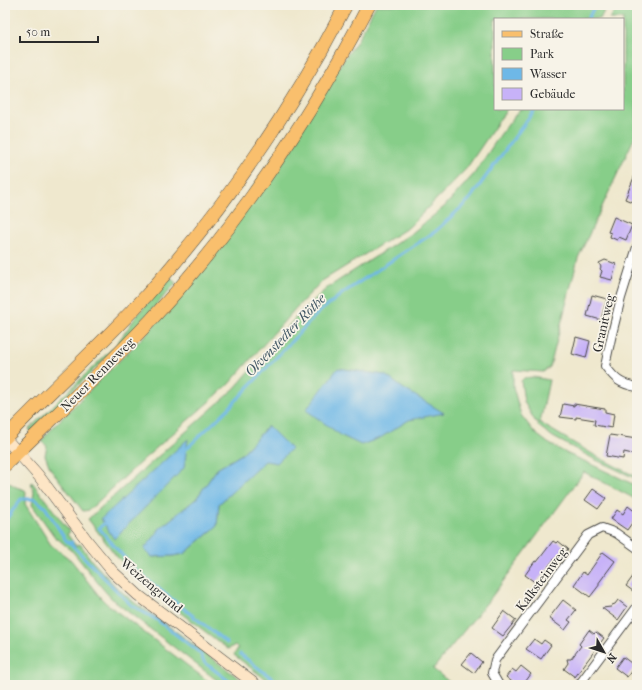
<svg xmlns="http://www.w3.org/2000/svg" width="642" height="690" viewBox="0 0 642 690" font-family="'IM FELL French Canon',serif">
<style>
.green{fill:#87ce89;stroke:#597c5a;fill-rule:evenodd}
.water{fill:#6eb8e7;stroke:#4c7289}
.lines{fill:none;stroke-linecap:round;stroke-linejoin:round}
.stream{stroke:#6eb8e7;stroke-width:3}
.building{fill:#c7b2f8}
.minor-casing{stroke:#484743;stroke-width:10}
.secondary-casing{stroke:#484743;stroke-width:12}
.primary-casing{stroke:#484743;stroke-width:14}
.minor{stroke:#fff;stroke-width:8}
.secondary{stroke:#fde5c5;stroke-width:11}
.primary{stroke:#f9bf6d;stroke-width:13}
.labels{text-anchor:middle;stroke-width:3.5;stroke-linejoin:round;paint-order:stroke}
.street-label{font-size:13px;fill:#2b2b2b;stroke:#f7f3e8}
.water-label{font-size:14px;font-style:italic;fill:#3f5563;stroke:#f7f3e8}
</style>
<rect width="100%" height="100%" fill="#f7f3e8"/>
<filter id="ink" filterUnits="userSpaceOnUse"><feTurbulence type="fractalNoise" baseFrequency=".025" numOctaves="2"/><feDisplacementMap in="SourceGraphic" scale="8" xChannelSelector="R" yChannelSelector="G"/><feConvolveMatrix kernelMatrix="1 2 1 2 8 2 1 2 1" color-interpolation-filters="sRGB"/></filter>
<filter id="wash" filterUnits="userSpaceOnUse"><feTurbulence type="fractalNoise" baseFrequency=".012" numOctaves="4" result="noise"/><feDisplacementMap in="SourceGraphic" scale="16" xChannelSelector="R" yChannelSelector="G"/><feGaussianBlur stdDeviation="0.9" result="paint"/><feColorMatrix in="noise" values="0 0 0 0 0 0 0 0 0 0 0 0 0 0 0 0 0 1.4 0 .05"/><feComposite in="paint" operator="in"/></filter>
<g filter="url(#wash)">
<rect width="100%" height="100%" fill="#efe8ce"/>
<!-- green -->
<g class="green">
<path d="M376,5H607L600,19H495V109H507L466,169L409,227L322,281L295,309L228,385L145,458L89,510L83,511L50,468L45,455L47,446L41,441L57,423L152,328L357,41Z"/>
<path d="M618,5H637V132L578,258L550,367L543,372L513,370V387L521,415L535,433L548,443L568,454L582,460L637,486V500L584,472L493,595L433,669L453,685H273L234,655L238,648L235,645L228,649L152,591L133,573L117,557L88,519L235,388L299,314L327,288L412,233L444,207L474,174L500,135L520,109H623V19H610ZM268,426L290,449L265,460L219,504L217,526L184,554L173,556L152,557L144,549L155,536L160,528L196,499L217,469L242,454Z"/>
<path d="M170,278L176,283L131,333L31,432L29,429L116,345L138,314Z"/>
<path d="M533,377L549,380L540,423L596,456L637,477V479L594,459L553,437L537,425L539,423L535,421L524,402L521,381L524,378Z"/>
<path d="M5,480L16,487L25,490L26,492L25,504L51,545L71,560L100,597L107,604L213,685H5Z"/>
<path d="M32,482L70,532L67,534L76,546L80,544L92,561L116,587L135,603L159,619L248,685H223L114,601L103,589L73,552L58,539L57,540L32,505L34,492L31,484Z"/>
</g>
<!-- water -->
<g class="water">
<path d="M338,368L385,375L404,389L444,413L409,420L380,438L361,445L342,436L306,410Z"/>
<path d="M268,426L291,449L277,463L265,461L219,504L217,526L184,554L173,556L152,557L144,549L155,536L160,528L196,499L217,469L242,454Z"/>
<path d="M188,439L184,468L114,539L101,519Z"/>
</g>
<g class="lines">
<!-- stream -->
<g class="stream">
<path d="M588,19L595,5"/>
<path d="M184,451L229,408L318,313L343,293L436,231L469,200L535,109"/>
<path d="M5,521L21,499H35L45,507L67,542L70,543L72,542"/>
<path d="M106,522L99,528L135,570L227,643"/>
<path d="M70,543L111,585L131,605L157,620L200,653L204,662L234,685"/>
<path d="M240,654L281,685"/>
</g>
</g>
<g id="blocks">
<!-- building -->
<g class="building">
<path d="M637,170V204L625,199Z"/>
<path d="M614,217L632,225L626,240L619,237L617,240L610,237L611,233L608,232Z"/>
<path d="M605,260L616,264L612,280L600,277L602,271L600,269L601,267L599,263Z"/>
<path d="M592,295L607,299L601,320L587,316Z"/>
<path d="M576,337L590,341L586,358L572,354Z"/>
<path d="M563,404L574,406V404L605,409V412L614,414L612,428L594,425L595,420L576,417V419L560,417Z"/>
<path d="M610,435L637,439V455L624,452L623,459L606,456Z"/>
<path d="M593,489L606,498L598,509L585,500Z"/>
<path d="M628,506L637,513V516L627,530L611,519L617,510L623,514Z"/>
<path d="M553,541L556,543L558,541L568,549L559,561L555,558L536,583L525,575L535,561L537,562Z"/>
<path d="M603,552L615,561L598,584H600L590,597L574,585L583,572L587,575Z"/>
<path d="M637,571V594L626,586Z"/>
<path d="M563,600L576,610L568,620L571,622L565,630L549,618Z"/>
<path d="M618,600L627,607L618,620L602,608L611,607L612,605L615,604Z"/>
<path d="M504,611L516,620L503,636L492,628Z"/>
<path d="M589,630L594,634L596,632L604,638L575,677L564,669L568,663L567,659H571L581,646L579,644Z"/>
<path d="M534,639L541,644L544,640L551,645L541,659L526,649Z"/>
<path d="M471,653L482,662L474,673L462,664Z"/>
<path d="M623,657L635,666L627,677L615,668Z"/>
<path d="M521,666L531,674L523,685H516L506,677L512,669L516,672Z"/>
</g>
</g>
</g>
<g filter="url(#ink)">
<use href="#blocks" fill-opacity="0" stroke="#484743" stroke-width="1"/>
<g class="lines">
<defs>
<g id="minor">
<path d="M637,247L621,298L612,334L605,366C616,380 620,384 637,387"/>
<path d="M499,685L492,673L495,660L588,535L602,528L616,533L637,548"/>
<path d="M579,685L637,607"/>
</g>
<path id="secondary" d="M5,438L38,475L89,543L113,572L138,595L256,685"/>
<g id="primary">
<path d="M5,438C51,390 101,345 146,296C225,208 291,110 346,5"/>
<path d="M5,465C54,417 104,370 151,320C238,226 310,119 369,5"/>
</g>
</defs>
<!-- minor casing -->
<use href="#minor" class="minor-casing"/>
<!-- secondary casing -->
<use href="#secondary" class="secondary-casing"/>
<!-- primary casing -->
<use href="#primary" class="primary-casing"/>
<!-- minor -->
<use href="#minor" class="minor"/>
<!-- secondary -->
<use href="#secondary" class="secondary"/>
<!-- primary -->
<use href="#primary" class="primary"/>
</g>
</g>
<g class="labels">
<!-- street labels -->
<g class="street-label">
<text transform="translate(603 323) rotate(-77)" y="5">Granitweg</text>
<text transform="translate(97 374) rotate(-45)" y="5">Neuer Renneweg</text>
<text transform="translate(541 579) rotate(-53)" y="5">Kalksteinweg</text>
<text transform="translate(152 585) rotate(40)" y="5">Weizengrund</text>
</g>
<!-- water labels -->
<g class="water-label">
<text transform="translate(285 335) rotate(-46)" y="5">Olvenstedter Röthe</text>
</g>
</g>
<!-- margin -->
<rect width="642" height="690" fill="none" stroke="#f7f3e8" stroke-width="20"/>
<!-- legend -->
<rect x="494" y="18" width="130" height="92" fill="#f7f3e8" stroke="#a5a39c"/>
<rect x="502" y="31" width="20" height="6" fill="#f9bf6d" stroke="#a5a39c"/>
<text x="530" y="38" font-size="12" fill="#2b2b2b">Straße</text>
<rect x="502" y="48" width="20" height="12" fill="#87ce89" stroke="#a5a39c"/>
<text x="530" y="58" font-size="12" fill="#2b2b2b">Park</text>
<rect x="502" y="68" width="20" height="12" fill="#6eb8e7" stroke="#a5a39c"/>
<text x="530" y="78" font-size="12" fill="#2b2b2b">Wasser</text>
<rect x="502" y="88" width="20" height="12" fill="#c7b2f8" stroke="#a5a39c"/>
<text x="530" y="98" font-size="12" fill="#2b2b2b">Gebäude</text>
<!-- north arrow -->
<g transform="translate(604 652) rotate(129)" stroke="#f7f3e8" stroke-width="3" paint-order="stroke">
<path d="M0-3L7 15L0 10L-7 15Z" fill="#2b2b2b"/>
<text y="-6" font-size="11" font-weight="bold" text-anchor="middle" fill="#2b2b2b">N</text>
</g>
<!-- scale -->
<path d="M20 36v6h78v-6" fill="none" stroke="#2b2b2b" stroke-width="2"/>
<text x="26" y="36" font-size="12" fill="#2b2b2b" stroke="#f7f3e8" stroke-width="3" paint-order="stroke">50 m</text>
</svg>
